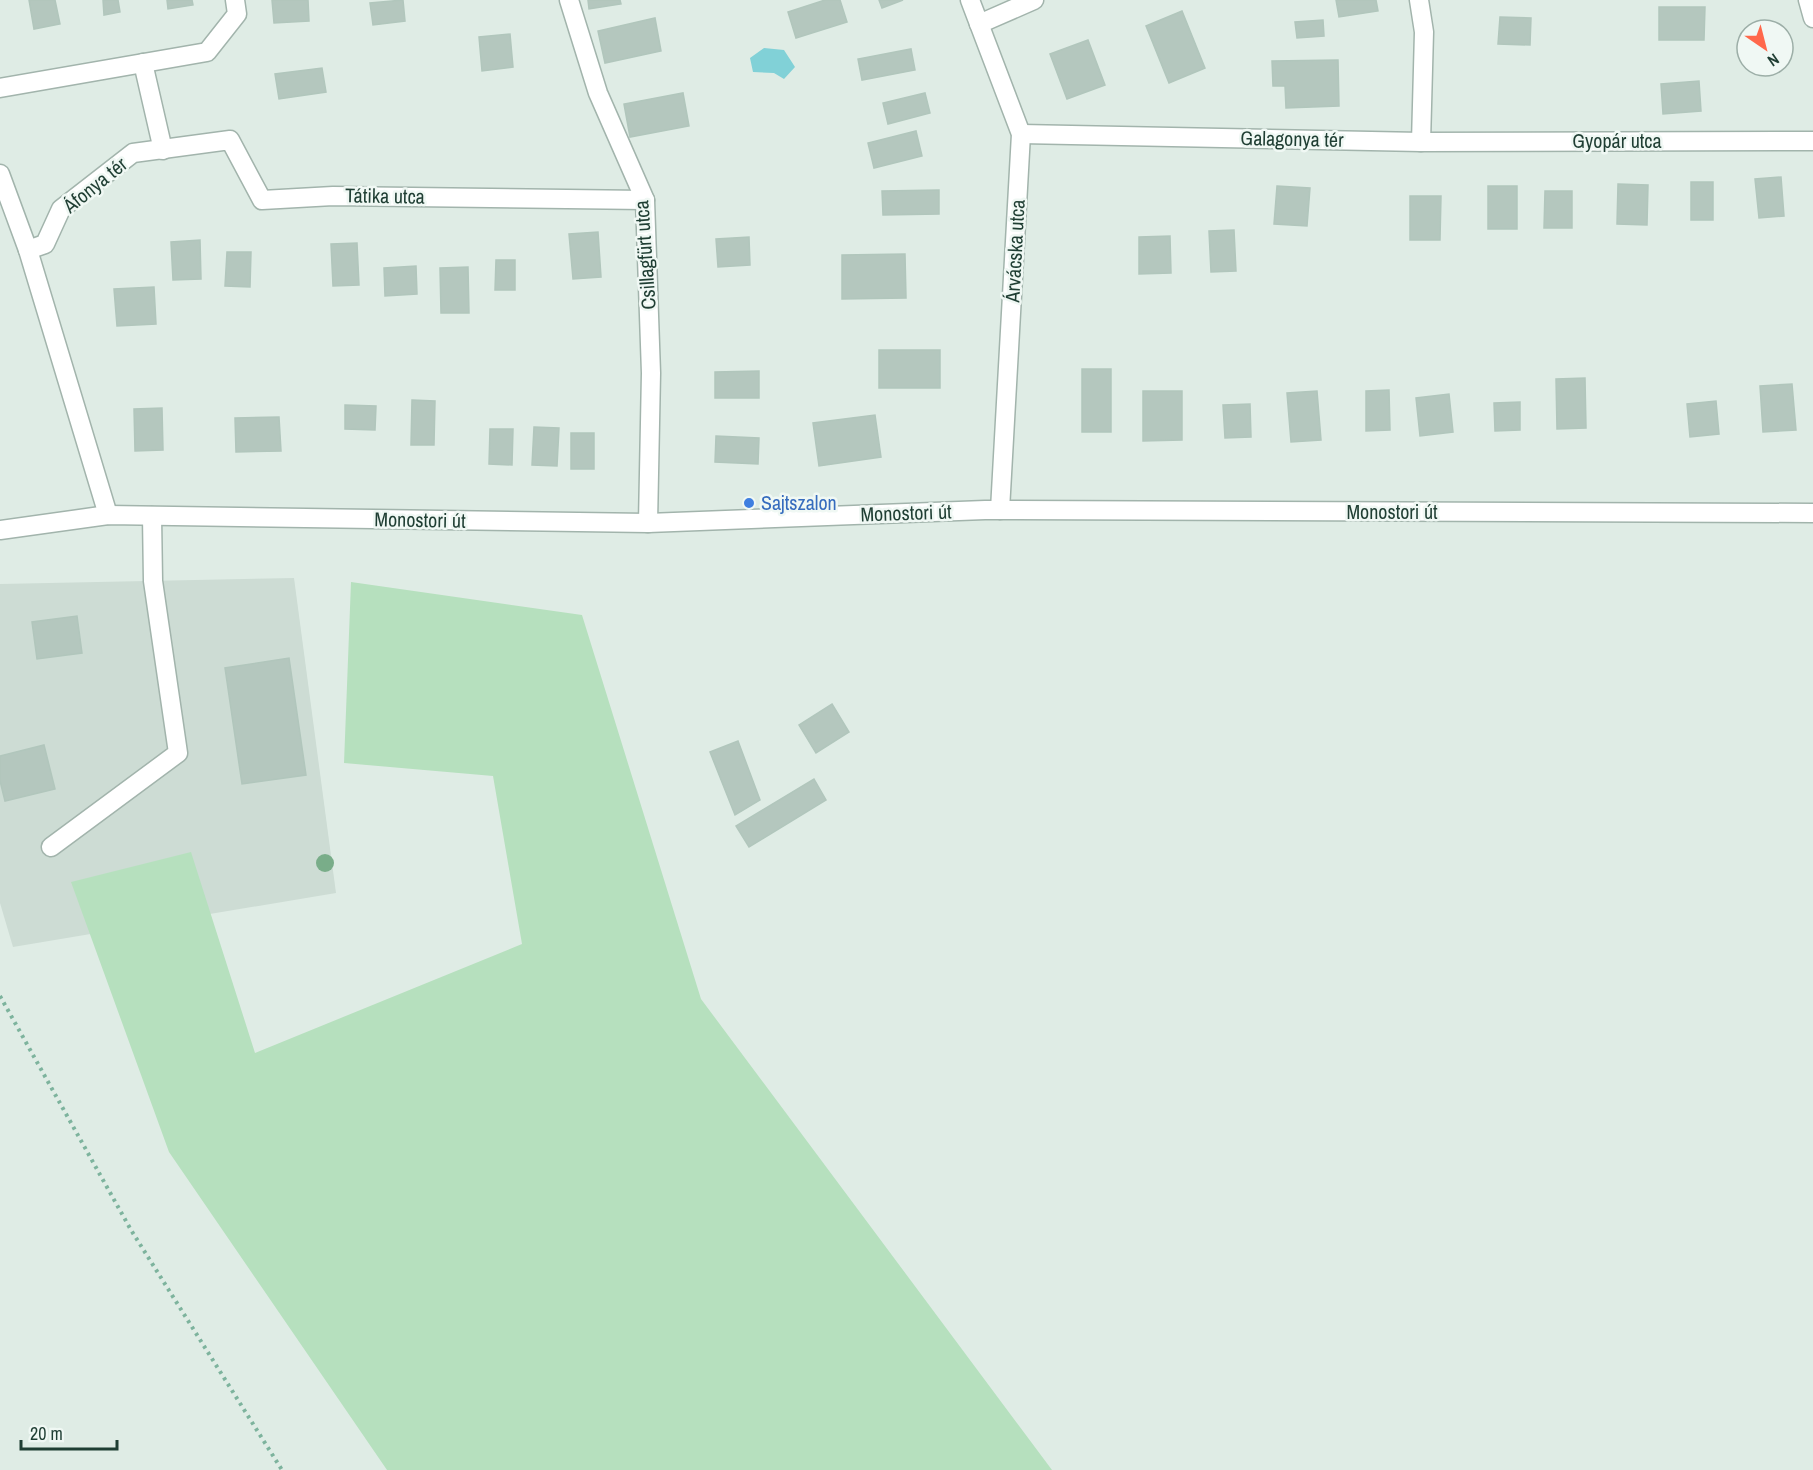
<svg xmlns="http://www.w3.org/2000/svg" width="1813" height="1470" viewBox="0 0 1813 1470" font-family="'Archivo Narrow',sans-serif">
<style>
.built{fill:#cddcd4}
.green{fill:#b6e0be}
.water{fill:#81d1d7}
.building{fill:#b4c7be;stroke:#b1c6bc;stroke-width:1.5}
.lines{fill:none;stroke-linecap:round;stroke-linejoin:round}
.minor-casing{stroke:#a2b4ac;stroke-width:21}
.path{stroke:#7db39d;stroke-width:4;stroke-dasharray:3 4.5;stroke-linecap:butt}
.minor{stroke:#fff;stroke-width:18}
.tree{fill:#79ad89}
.shop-dot{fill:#3f7fe0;stroke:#f0f8f4;stroke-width:2}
.labels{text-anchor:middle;stroke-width:5;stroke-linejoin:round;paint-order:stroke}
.street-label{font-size:20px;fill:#1f3e33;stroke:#f0f8f4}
.shop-label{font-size:20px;fill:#366cbe;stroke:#f0f8f4;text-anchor:start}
</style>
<rect width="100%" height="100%" fill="#dfece5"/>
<!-- built -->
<path class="built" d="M294,578L336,893L13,947L0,903V584Z"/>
<!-- green -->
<path class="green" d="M351,582L582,615L701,999L1052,1470H387L169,1152L71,882L191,852L255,1053L522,944L493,776L344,763Z"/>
<!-- water -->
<path class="water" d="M764,48L784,50L795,67L784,79L774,73L753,72L750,58Z"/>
<!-- building -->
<g class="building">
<path d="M29,0H55L60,24L34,29Z"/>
<path d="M103,0H118L120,12L104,15Z"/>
<path d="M167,0H192L193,5L168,9Z"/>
<path d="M272,0H308L309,21L274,23Z"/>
<path d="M403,0L405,21L373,25L370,3Z"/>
<path d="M588,0H620L621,4L589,9Z"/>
<path d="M825,0H840L847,22L796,38L788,12Z"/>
<path d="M879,0H903L882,8Z"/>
<path d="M1336,0H1376L1378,11L1339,17Z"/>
<path d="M1659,7H1705L1704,40H1659Z"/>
<path d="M1182,11L1205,68L1169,83L1146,26Z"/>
<path d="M1500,17L1531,18L1530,45L1498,44Z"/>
<path d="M655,18L661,51L605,63L598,31Z"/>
<path d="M1323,20L1324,36L1297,38L1295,22Z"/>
<path d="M510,34L513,67L482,71L479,37Z"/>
<path d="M1088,40L1105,85L1067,99L1050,54Z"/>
<path d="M911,49L915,70L862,80L858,59Z"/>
<path d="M1338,60L1339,106L1286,108L1285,86H1273L1272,61Z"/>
<path d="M322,68L326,92L279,99L275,74Z"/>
<path d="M1699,81L1701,111L1663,114L1661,84Z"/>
<path d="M683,93L689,126L630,137L624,104Z"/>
<path d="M925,93L930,113L888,124L883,103Z"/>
<path d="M916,131L922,156L874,168L868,143Z"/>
<path d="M1781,177L1784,216L1759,218L1755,179Z"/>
<rect x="1691" y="182" width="22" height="38"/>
<path d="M1618,184L1648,185L1647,225L1617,224Z"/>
<path d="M1277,186L1310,188L1307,226L1274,224Z"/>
<rect x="1488" y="186" width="29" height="43"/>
<path d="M939,190V214L883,215L882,191Z"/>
<path d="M1545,191H1572V228H1544Z"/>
<path d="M1410,196H1441L1440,240H1410Z"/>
<path d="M1234,230L1236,271L1211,272L1209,231Z"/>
<path d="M598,232L601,277L573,279L569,234Z"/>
<path d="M1170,236L1171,273L1139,274V237Z"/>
<path d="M749,237L750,265L718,267L716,239Z"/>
<path d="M200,240L201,279L173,280L171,242Z"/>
<path d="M357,243L359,285L333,286L331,244Z"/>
<path d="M227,252H251L250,287L225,286Z"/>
<path d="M905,254L906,298L842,299V255Z"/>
<path d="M496,260H515V290H495Z"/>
<path d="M416,266L417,294L385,296L384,268Z"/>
<path d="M468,267L469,313H441L440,268Z"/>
<path d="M154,287L156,324L117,326L114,289Z"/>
<rect x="879" y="350" width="61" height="38"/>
<rect x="1082" y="369" width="29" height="63"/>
<path d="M759,371V398H715V372Z"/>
<path d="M1585,378L1586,428L1557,429L1556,379Z"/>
<path d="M1792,384L1796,430L1763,432L1760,386Z"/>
<path d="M1389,390L1390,430L1366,431V391Z"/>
<path d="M1143,391H1182V440L1143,441Z"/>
<path d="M1317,391L1321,440L1291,442L1287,393Z"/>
<path d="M1449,394L1453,432L1420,436L1416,398Z"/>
<path d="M412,400L435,401L434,445H411Z"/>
<path d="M1716,401L1719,434L1690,437L1687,404Z"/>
<path d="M1520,402V430L1495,431L1494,403Z"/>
<path d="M1250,404L1251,437L1225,438L1223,405Z"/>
<path d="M345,405L376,406L375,430L345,429Z"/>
<path d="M162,408L163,450L135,451L134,409Z"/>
<path d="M875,415L881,457L819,466L813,423Z"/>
<path d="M279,417L281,451L236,452L235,418Z"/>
<path d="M534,427L559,428L557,466L532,465Z"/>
<path d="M490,429H513L512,465L489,464Z"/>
<rect x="571" y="433" width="23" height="36"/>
<path d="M716,436L759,438L758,464L715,462Z"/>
<path d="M77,616L82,653L37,659L32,622Z"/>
<path d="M289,658L306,775L242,784L225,668Z"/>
<path d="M832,704L849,732L816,753L799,725Z"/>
<path d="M738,741L760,800L735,815L710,752Z"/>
<path d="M44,745L55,789L5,801L0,781V756Z"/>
<path d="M814,779L826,800L749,847L736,826Z"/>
</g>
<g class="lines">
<defs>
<g id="minor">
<path d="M569,0L598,93L645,200L651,373L648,523"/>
<path d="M970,0L1021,134L1000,510"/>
<path d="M1419,0L1424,32L1421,142"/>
<path d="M1808,0L1813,18"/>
<path d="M979,24L1034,0"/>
<path d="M143,63L163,150"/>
<path d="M0,88L207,52L237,14L235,0"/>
<path d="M1021,134L1421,142L1813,141"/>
<path d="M0,174L28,250L108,515"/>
<path d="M28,250L45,244L61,209L133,153L230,140L262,200L333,196L645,200"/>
<path d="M0,530L108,515L648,523L985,510L1813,513"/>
<path d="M51,847L178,753L153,581L152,516"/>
</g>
</defs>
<!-- minor casing -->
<use href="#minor" class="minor-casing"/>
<!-- path -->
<path class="path" d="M0,996L131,1230L282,1470"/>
<!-- minor -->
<use href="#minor" class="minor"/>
</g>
<!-- trees -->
<circle class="tree" cx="325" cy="863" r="9"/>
<!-- markers -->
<circle class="shop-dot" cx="749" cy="503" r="6"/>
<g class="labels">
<!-- street labels -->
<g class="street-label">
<text transform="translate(1292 139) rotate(1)" y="7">Galagonya tér</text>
<text x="1617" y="148">Gyopár utca</text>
<text transform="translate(95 185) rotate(-39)" y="7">Áfonya tér</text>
<text transform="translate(385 196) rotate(1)" y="7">Tátika utca</text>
<text transform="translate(1015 251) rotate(-87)" y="7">Árvácska utca</text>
<text transform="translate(645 255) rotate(-94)" y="7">Csillagfürt utca</text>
<text x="1392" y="519">Monostori út</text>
<text transform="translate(906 513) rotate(-2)" y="7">Monostori út</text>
<text transform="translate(420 520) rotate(1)" y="7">Monostori út</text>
</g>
<!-- shop labels -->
<g class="shop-label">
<text x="761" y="510">Sajtszalon</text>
</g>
</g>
<!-- north arrow -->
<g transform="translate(1765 48) rotate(145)"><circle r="28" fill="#f0f8f4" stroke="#9caea7" stroke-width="1.5"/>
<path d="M0-4.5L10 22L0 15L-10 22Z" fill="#ff684b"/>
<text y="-9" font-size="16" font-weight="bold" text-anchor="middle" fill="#1f3e33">N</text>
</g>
<!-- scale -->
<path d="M21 1440v9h96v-9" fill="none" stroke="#1f3e33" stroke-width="3"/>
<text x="30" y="1440" font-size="18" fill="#1f3e33" stroke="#f0f8f4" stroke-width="4.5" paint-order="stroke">20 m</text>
</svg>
